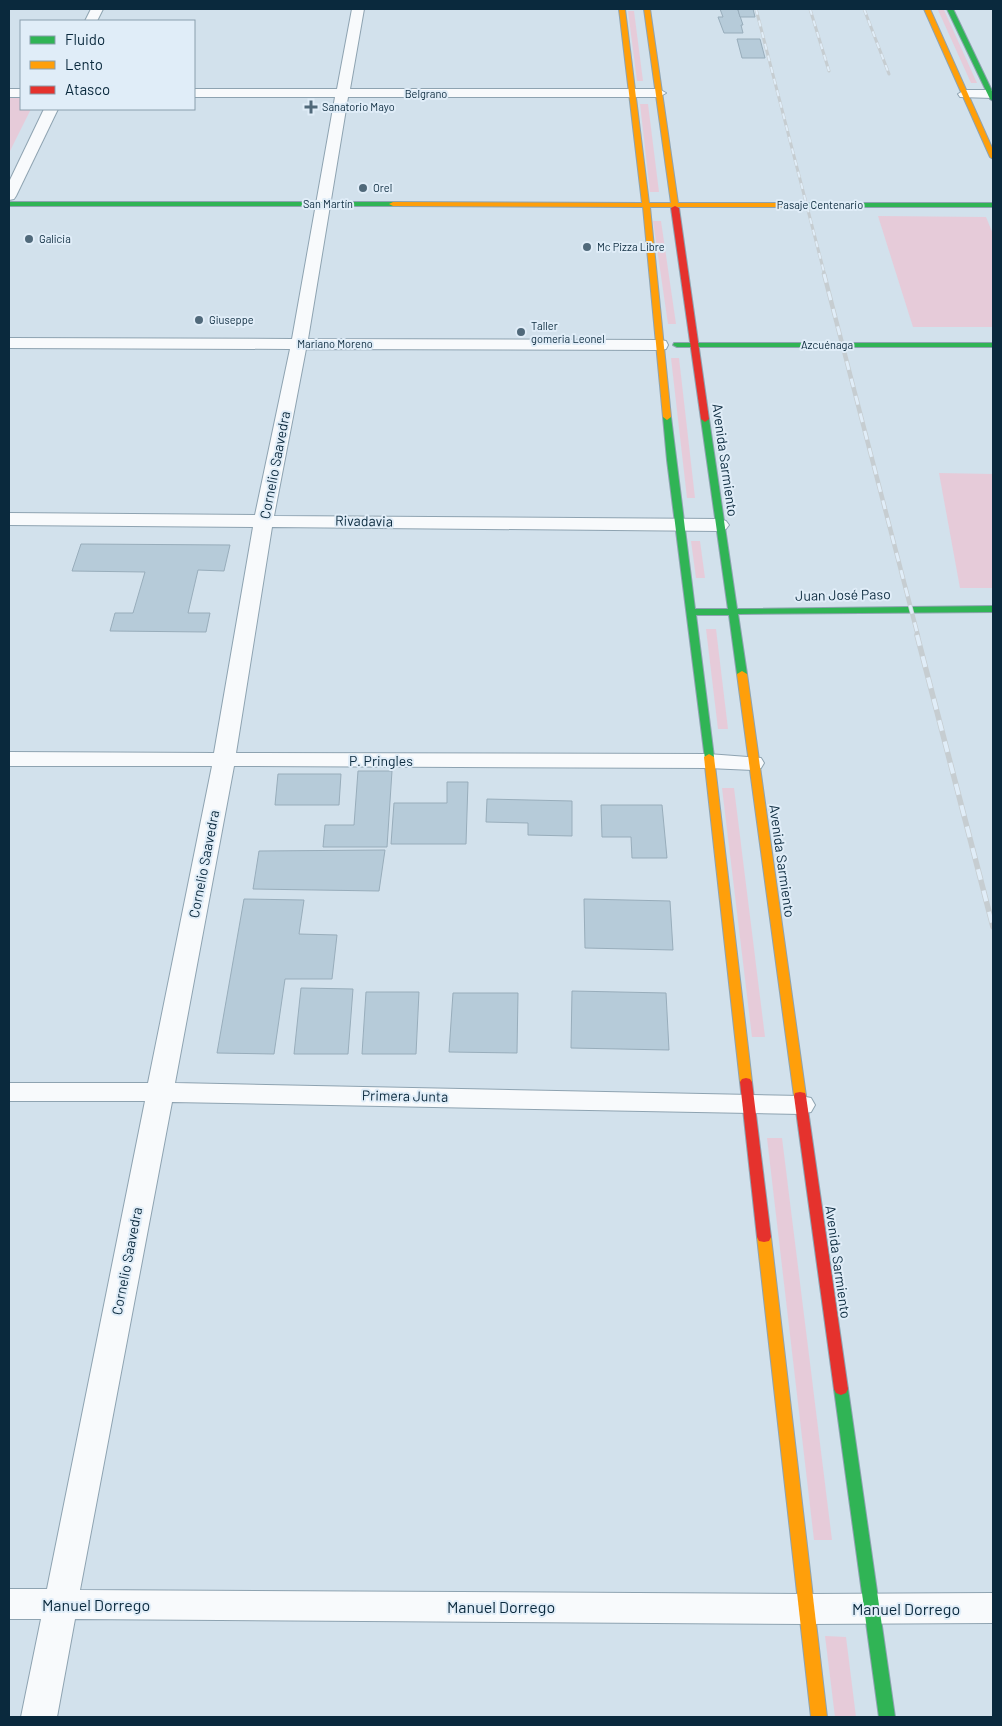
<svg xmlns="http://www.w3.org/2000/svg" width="1002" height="1726" viewBox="0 0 1002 1726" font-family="Barlow,sans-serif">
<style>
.green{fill:#e6cbd9}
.building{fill:#b6cbd9;stroke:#98adbb}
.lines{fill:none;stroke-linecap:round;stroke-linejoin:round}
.street-casing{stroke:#8ea3b1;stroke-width:2}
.fast-casing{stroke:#8ea3b1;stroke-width:2}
.slow-casing{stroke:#8ea3b1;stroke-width:2}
.jam-casing{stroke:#8ea3b1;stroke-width:2}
.street{fill:#f8fafc;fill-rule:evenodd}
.fast{fill:#30b455;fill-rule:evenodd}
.slow{fill:#ff9f0a;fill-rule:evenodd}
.jam{fill:#e5322d;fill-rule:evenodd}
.rail-far2-casing{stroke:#c6cdd1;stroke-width:3}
.rail-far1-casing{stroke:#c6cdd1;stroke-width:4.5}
.rail-casing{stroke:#c6cdd1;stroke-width:5.5}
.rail-far2{stroke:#e0edf8;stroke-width:2;stroke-dasharray:6;stroke-linecap:butt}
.rail-far1{stroke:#e0edf8;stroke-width:3;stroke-dasharray:9;stroke-linecap:butt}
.rail{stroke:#e0edf8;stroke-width:4;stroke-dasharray:11;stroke-linecap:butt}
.poi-dot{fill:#50697a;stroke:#e0edf8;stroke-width:2}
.labels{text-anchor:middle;stroke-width:4;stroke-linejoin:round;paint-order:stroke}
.far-street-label{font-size:11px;fill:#0a293d;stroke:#e0edf8}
.far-poi-label{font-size:11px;fill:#0a293d;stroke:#e0edf8;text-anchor:start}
.street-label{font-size:14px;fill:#0a293d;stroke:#e0edf8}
.near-street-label{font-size:16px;fill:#0a293d;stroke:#e0edf8}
</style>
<rect width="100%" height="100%" fill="#d2e1ec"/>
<!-- green -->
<g class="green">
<path d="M938,10H944L977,83H971Z"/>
<path d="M628,11H634L643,81H637Z"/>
<path d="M9,98H21V109H31L9,153Z"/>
<path d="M640,104H648L659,192H650Z"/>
<path d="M878,216L986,217L993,234V327H913Z"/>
<path d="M653,221H661L676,324H668Z"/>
<path d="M671,358H679L695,498H687Z"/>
<path d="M939,473L993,474V588H960Z"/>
<path d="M691,541H700L705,578H696Z"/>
<path d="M706,629H716L728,729H718Z"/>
<path d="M722,788H734L765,1037H752Z"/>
<path d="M767,1138H782L832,1540H814Z"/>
<path d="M825,1636L846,1637L856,1717H835Z"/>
</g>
<!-- building -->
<g class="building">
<path d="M720,9H741L738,10L743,25H741L743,33H724L718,17H723Z"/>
<path d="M741,9H753L755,17H740L738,10Z"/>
<path d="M737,39H760L765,58H742Z"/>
<path d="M81,544L230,545L224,571L198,570L188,613H210L206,632L110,631L115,613H133L145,572L72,571Z"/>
<path d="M358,771H392L387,847H323L325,825H354Z"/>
<path d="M278,774H341L339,805H275Z"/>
<path d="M447,782H468L466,844H391L394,803H447Z"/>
<path d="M487,799L572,801V836L528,835V823L486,822Z"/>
<path d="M601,805H662L667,858H632L631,837H602Z"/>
<path d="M385,850L379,891L253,889L259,851Z"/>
<path d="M244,899L304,900L299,934L337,935L332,979H285L274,1054L217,1053Z"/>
<path d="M584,899L670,901L673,950L585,948Z"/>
<path d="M301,988L353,989L348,1054H294Z"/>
<path d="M572,991L666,993L669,1050L571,1048Z"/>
<path d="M366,992H419L416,1054H362Z"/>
<path d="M453,993H518L517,1053L449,1052Z"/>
</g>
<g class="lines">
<defs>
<g id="street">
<path d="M91,9H103L97,21H85Z"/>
<path d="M352,9H364L350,89H659L666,93L659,97H348L308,339L660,340L666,341L668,345L666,349L660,350L306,349L274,516L719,519L726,521L729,525L726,529L719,531L272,527L236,753L708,754L761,758L764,763L761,768L753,770L708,768L234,766L175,1083L801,1096L811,1098L815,1105L811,1112L801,1114L172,1102L80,1590L808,1594L993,1593V1623L808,1624L75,1619L57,1717H21L41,1619H9V1589H47L145,1101H9V1083H148L212,766H9V752L214,753L253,527L9,525V513L255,515L290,349L9,348V338L292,339L335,97H194V89H337Z"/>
<rect x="9" y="89" width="12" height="8"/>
<path d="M965,90H993V98L960,97L958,94Z"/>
<path d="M44,109H58L16,196L14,199L9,200V182Z"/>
</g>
<g id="fast">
<path d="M947,9H953L993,93V101L990,99Z"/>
<path d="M9,202H393L397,204L393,206H9Z"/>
<path d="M993,203V207H790L786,205L790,203Z"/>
<path d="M674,343H993V347H677L673,345Z"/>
<path d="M667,414L671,417L695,609H728L701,419L705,416L709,419L737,609L993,606V612L738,614L747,674L742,677L737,674L729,615H696L714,757L709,760L705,759L667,460L663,417Z"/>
<path d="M841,1383L846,1385L848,1389L895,1717H879L834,1389L836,1385Z"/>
</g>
<g id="slow">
<path d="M619,9H625L649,203H671L644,9H650L678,203H790L794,205L790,207H678L675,210L671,207H650L671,417L667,420L663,417L643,207L393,206L389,204L393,202L642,203Z"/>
<path d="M924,9H930L993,150V159L990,157Z"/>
<path d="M742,671L747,674L806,1096L805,1099H795L794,1096L737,674Z"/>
<path d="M709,754L714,757L752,1082L750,1085H742L740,1082L704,757Z"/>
<path d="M764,1232L769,1233L771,1237L827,1717H811L757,1237L759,1233Z"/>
</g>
<g id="jam">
<path d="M675,206L679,208L709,419L705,422L701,419L671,208Z"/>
<path d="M746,1078L750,1079L752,1082L771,1237L769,1241L764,1242L759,1241L757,1237L740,1082L742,1079Z"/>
<path d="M800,1092L805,1093L806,1096L848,1389L846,1393L841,1395L836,1393L834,1389L794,1096L795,1093Z"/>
</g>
</defs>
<!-- street casing -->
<use href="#street" class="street-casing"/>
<!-- fast casing -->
<use href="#fast" class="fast-casing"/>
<!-- slow casing -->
<use href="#slow" class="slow-casing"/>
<!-- jam casing -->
<use href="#jam" class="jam-casing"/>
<!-- street -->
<use href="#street" class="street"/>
<!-- fast -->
<use href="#fast" class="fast"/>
<!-- slow -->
<use href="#slow" class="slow"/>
<!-- jam -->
<use href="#jam" class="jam"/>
<defs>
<g id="rail-far2">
<path d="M756,9L825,276"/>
<path d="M810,9L829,71"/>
<path d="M864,9L889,74"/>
</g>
<path id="rail-far1" d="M824,274L918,636"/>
<path id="rail" d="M917,635L993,927"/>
</defs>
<!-- rail-far2 casing -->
<use href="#rail-far2" class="rail-far2-casing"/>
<!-- rail-far1 casing -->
<use href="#rail-far1" class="rail-far1-casing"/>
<!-- rail casing -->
<use href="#rail" class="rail-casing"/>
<!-- rail-far2 -->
<use href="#rail-far2" class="rail-far2"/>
<!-- rail-far1 -->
<use href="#rail-far1" class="rail-far1"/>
<!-- rail -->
<use href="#rail" class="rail"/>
</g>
<!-- markers -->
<g class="poi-dot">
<path d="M308.5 99.5h5v5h5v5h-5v5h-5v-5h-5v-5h5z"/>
<circle cx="363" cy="188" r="5"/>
<circle cx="29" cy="239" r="5"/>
<circle cx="587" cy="247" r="5"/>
<circle cx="199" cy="320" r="5"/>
<circle cx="521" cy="332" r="5"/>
</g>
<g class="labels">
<!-- far-street labels -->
<g class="far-street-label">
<text x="426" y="98">Belgrano</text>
<text x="328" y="208">San Martín</text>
<text x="820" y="209">Pasaje Centenario</text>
<text x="335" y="348">Mariano Moreno</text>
<text x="827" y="349">Azcuénaga</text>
</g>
<!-- far-poi labels -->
<g class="far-poi-label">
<text x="322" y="111">Sanatorio Mayo</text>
<text x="373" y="192">Orel</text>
<text x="39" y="243">Galicia</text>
<text x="597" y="251">Mc Pizza Libre</text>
<text x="209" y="324">Giuseppe</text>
<text x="531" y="330">Taller<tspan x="531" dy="13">gomeria Leonel</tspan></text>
</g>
<!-- street labels -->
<g class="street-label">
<text transform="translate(725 460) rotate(82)" y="5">Avenida Sarmiento</text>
<text transform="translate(275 465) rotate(-79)" y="5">Cornelio Saavedra</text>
<text transform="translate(364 521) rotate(1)" y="5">Rivadavia</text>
<text transform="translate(843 595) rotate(-1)" y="5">Juan José Paso</text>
<text x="381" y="766">P. Pringles</text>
<text transform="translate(782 861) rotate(82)" y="5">Avenida Sarmiento</text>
<text transform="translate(204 864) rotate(-79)" y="5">Cornelio Saavedra</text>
<text transform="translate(405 1096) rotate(1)" y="5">Primera Junta</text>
<text transform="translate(127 1261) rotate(-79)" y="5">Cornelio Saavedra</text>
<text transform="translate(838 1262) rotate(82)" y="5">Avenida Sarmiento</text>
</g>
<!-- near-street labels -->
<g class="near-street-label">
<text x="96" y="1611">Manuel Dorrego</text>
<text x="501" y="1613">Manuel Dorrego</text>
<text x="906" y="1615">Manuel Dorrego</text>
</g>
</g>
<!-- border -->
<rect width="1002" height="1726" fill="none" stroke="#0a293d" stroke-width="20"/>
<!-- legend -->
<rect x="20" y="20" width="175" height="90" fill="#e0edf8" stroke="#8a9fad"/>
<rect x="30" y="36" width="25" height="8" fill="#30b455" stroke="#8a9fad"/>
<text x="65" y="45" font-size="15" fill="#0a293d">Fluido</text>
<rect x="30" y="61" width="25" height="8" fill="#ff9f0a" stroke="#8a9fad"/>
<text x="65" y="70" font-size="15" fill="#0a293d">Lento</text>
<rect x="30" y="86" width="25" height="8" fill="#e5322d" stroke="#8a9fad"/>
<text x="65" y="95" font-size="15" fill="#0a293d">Atasco</text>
</svg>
